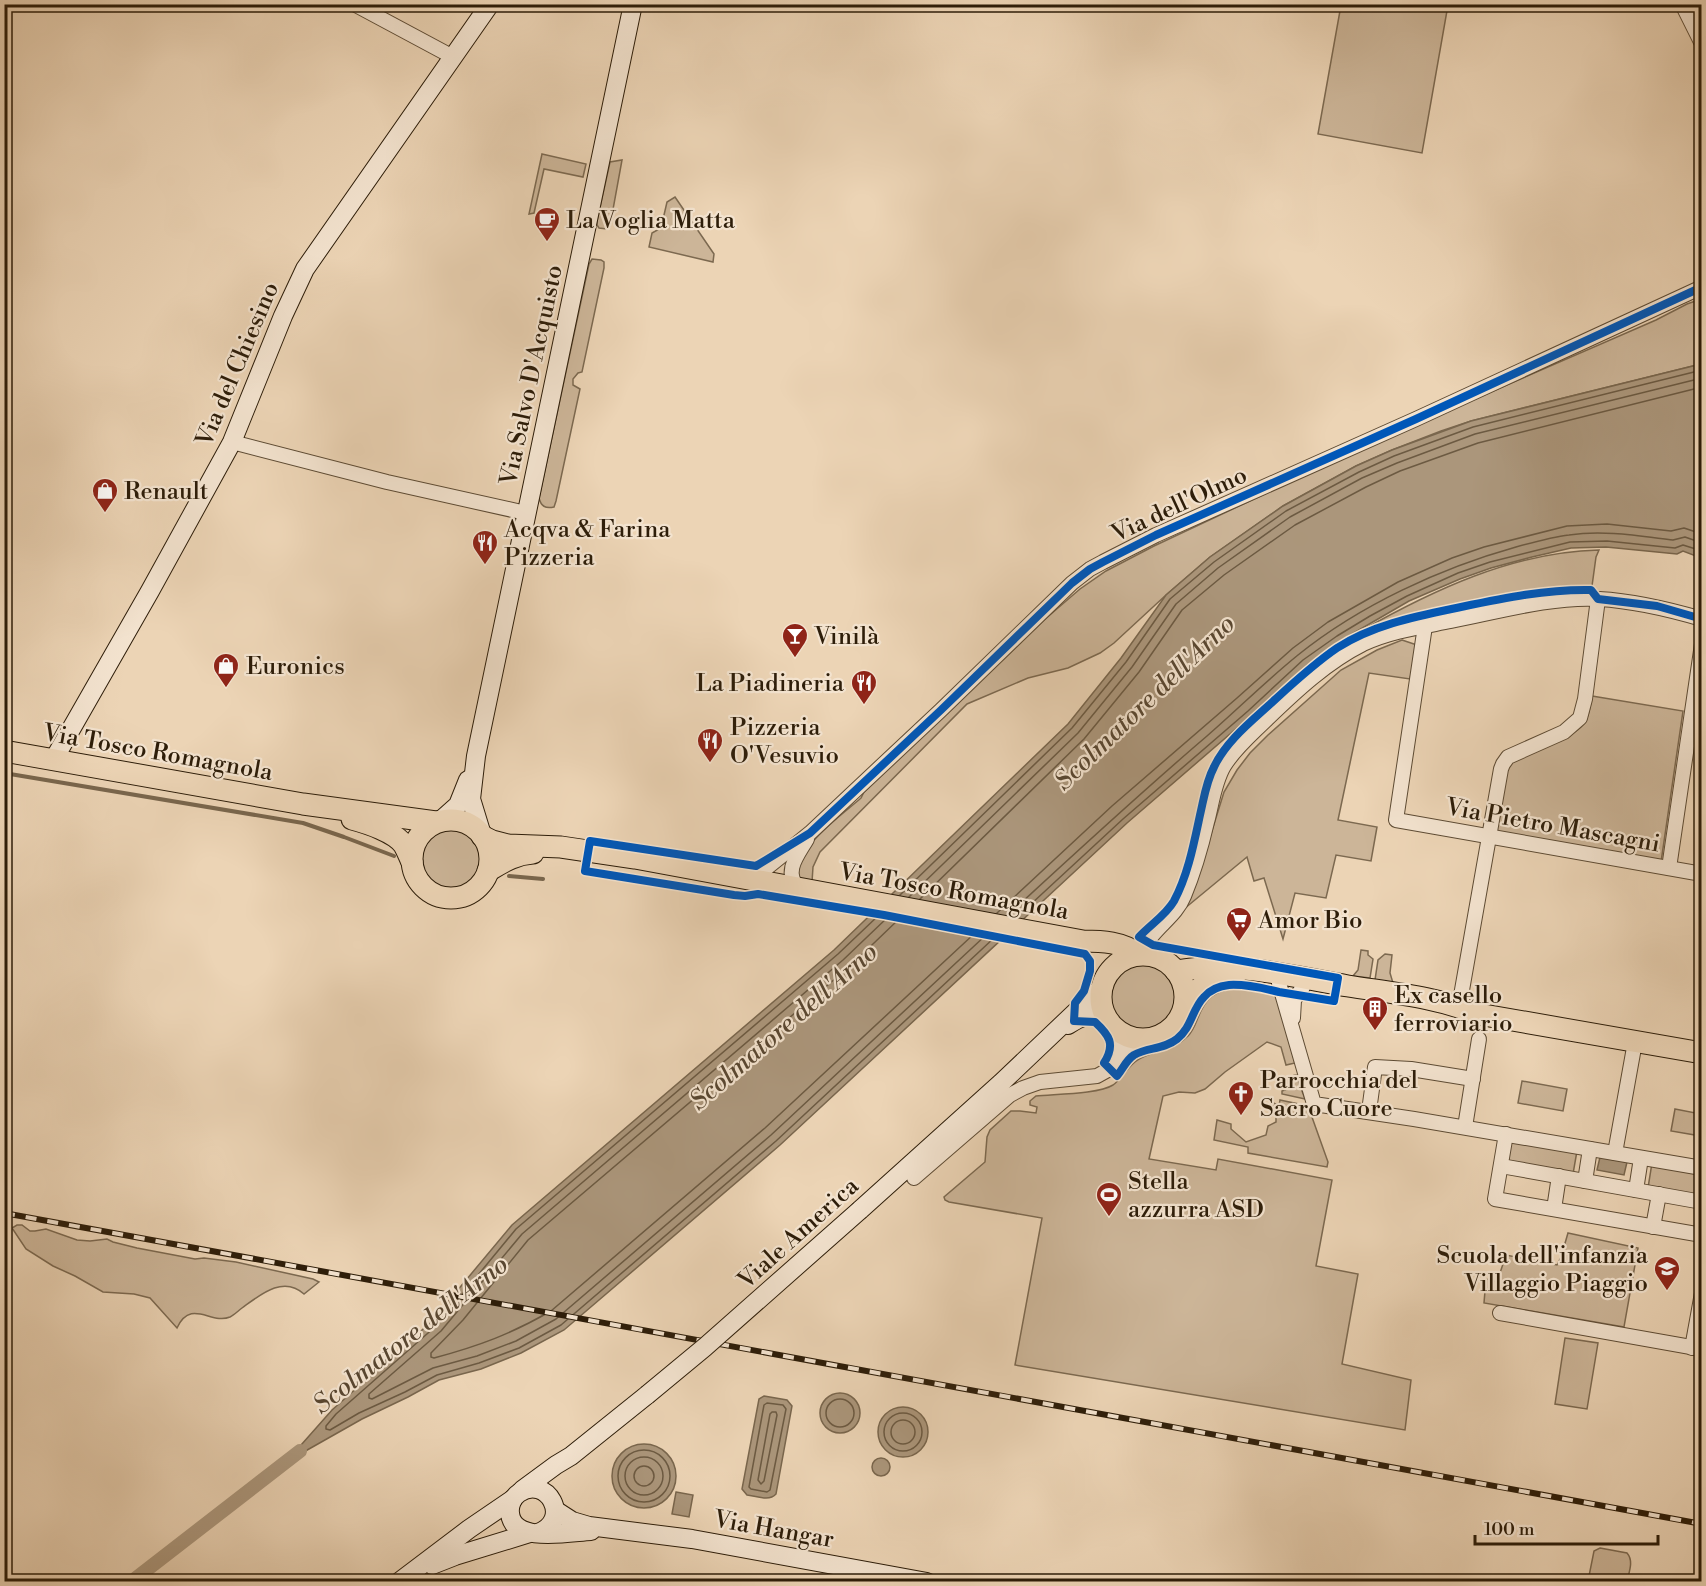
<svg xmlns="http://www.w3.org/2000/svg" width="1706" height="1586" viewBox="0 0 1706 1586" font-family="'Libre Bodoni',serif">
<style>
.green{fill:#ccb598;stroke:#7c6950;stroke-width:1.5}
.water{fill:#ab967b;stroke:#79664d;stroke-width:1.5}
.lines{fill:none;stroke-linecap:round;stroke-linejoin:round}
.shore{stroke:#6c5a42;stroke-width:1.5}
.stream{stroke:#79664d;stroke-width:4}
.canal{stroke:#ab967b;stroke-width:14}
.street-casing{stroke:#5d4b34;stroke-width:16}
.secondary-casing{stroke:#2d1d09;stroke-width:20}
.primary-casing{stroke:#2d1d09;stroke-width:23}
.street{stroke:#f3e3cf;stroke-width:14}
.secondary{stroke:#f3e3cf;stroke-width:18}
.primary{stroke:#ecd4b5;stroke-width:21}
.rail-casing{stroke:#2d1d09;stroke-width:6}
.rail{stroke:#f3e3cf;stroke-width:4;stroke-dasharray:11;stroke-linecap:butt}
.secondary-bridge-casing{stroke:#2d1d09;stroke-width:20;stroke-linecap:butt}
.secondary-bridge{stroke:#f3e3cf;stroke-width:18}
.cycleway-casing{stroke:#f3e3cf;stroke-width:11}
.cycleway{stroke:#0057b8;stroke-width:8}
.labels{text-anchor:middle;stroke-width:4.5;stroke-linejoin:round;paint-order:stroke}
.poi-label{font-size:24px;fill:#2d1d09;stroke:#f3e3cf;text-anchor:start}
.street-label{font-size:24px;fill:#2d1d09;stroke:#f3e3cf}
.water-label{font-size:26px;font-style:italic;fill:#594731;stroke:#f3e3cf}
</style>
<rect width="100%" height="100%" fill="#ecd4b5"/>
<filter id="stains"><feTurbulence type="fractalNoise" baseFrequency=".00333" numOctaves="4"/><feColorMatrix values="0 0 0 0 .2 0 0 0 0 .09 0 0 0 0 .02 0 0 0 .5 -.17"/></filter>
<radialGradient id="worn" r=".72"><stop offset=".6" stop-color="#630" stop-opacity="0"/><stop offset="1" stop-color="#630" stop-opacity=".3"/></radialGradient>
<!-- green -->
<g class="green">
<path d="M1341,5H1448L1422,153L1318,134Z"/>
<path d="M542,154L586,164L583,177L544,169L534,213L529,214Z"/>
<path d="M622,160L610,226L607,229L599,228L597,225V221L610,162Z"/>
<path d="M675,197L714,254L713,262L649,247L652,233L661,228L667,202Z"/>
<path d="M592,259L601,260L604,262V268L582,372L578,373L573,379V385L580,389L556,501L554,507C545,509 541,506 539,498L589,264Z"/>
<path d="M1701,299V364L1471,421L1441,431L1392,450L1356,466L1283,506L1210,557L1166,595L1114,643L1100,653L1068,668L1028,678L967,704L820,852L813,867L812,882H808L799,878C792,849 842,815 861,798L864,792L1044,620L1080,589L1106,571L1154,546L1367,446L1656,320L1687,304Z"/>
<path d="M1599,550L1596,557L1592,586C1514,591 1434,606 1359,632C1433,590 1513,552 1599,550Z"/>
<path d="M1402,640L1417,645L1410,679L1369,673L1338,820L1377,827L1371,861L1336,855L1326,898L1295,893L1283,939L1264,878L1254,881L1247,857L1184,909L1206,850L1224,792L1237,770L1250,753L1268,735L1341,670L1377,650Z"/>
<path d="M1592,696L1683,711L1661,862L1494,832L1506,767L1512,759C1530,752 1568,740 1581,727C1589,719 1590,707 1592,696Z"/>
<circle cx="451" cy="858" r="33"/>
<path d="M1361,950L1368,951V955L1373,959L1370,978L1353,976L1358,970Z"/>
<path d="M1385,954L1392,955L1390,973L1393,983L1375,980L1378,960Z"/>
<circle cx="1143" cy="997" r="34"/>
<path d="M1237,988L1276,994L1295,1063L1286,1065L1281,1047L1267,1042L1225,1072L1205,1089L1195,1093L1179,1092L1163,1096L1149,1159L1216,1170L1218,1159L1332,1180L1316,1266L1358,1274L1342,1364L1411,1380L1405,1430L1015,1365L1042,1218L949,1202L945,1200L944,1197L985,1162L987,1137L990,1130L1011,1111H1020L1036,1113L1037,1107L1030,1105V1101L1036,1096C1054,1094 1099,1094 1113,1085C1123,1078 1128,1065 1139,1059C1157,1049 1172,1052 1188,1036C1193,1031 1195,1025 1197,1020C1206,997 1213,991 1237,988Z"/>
<path d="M1296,1075L1305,1099L1282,1094V1091L1285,1090L1284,1078Z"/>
<path d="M1522,1081L1567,1089L1563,1111L1518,1103Z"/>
<path d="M1280,1100L1308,1106L1328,1162L1327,1167L1248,1153V1147L1214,1140L1217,1120L1231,1124V1129L1246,1142L1266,1135L1268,1126L1276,1122V1116L1270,1112L1272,1103V1102L1279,1106Z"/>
<path d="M1675,1109L1701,1114V1136L1671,1131Z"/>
<path d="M1509,1139L1577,1151L1573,1174L1505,1163Z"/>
<path d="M1652,1163L1701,1172V1198L1648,1188Z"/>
<path d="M17,1225H22L30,1231H35L46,1229L77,1240L90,1241L107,1239L113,1242L137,1248L195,1259L204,1258L236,1262L313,1279L319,1282L304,1294C283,1275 260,1295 242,1308C238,1311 234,1315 230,1317C211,1325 191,1298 177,1328L150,1298L134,1294L103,1292L75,1276L53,1266L26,1249L12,1228Z"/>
<path d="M1568,1233L1638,1248L1624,1327L1484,1303L1486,1279L1497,1282L1506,1255L1557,1265L1561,1257Z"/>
<path d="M1565,1338L1598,1343L1587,1409L1555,1404Z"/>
<path d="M1600,1548L1627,1553C1634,1561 1629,1572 1627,1581H1588L1594,1551Z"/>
</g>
<!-- water -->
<g class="water">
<path d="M1701,364V558L1683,551L1677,554L1606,547L1571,548L1532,557L1491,568L1460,579L1409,601L1340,641L1307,665L1252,715L1127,823L780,1145L564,1330L521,1353L481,1369L439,1380L408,1397L362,1419L286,1462L332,1410L431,1322L512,1225L834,950L1068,724L1121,658L1166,595L1210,557L1283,506L1356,466L1392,450L1471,421Z"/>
<path d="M1600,1157L1627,1162L1624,1175L1597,1170Z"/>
<circle cx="840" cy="1413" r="20"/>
<path d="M764,1396L787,1400L792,1406L776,1494C769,1502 756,1496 747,1495L742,1489L759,1399Z"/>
<circle cx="903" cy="1432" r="25"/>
<circle cx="644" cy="1476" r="32"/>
<circle cx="881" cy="1467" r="9"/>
<path d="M676,1492L693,1495L689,1517L672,1514Z"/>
</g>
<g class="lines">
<!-- shore -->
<g class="shore">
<path d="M900,895L1072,728L1126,662L1170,599L1214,562L1286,511L1359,472L1394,456L1473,427L1702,370"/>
<path d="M909,897L1078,733L1132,667L1176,604L1218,568L1290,517L1362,478L1397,463L1475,434L1702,378"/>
<path d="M920,899L1084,739L1139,672L1182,610L1224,575L1295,525L1366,487L1400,471L1478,443L1702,387"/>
<path d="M997,913L1112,806L1237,698L1293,648L1328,622L1398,582L1452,558L1484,547L1567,526L1607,524L1671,531L1684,528L1702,534"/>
<path d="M879,915L838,954L516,1229L436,1326L336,1414L326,1426V1429L330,1430L359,1413L405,1392L437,1375L479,1363L519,1348L561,1325L776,1141L995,937"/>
<path d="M1008,915C1074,854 1139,794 1207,736C1238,709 1267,680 1298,655C1360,605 1441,568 1516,547C1534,542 1552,537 1569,535C1604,530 1639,536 1673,540L1685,537L1702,543"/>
<path d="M888,917L843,960L522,1234L441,1331L369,1394V1398L372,1399L433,1368L477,1356L516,1341L556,1319L771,1135L986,935"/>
<path d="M1017,917L1123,819L1248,711L1303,660L1337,636L1370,616L1407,596L1458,573L1490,562L1570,542L1607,541L1675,548L1683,545L1702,551"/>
<path d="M899,919L849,967L528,1240L463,1320L431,1353V1357L434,1358C479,1346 511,1334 551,1311L765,1128L975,933"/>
<circle cx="840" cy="1413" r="14"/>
<path d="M767,1403L783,1405L786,1409L770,1490L767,1492L751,1489L749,1487L764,1405Z"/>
<path d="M772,1412H776L777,1415L764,1481L761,1484L758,1480L770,1414Z"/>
<circle cx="903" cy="1432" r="19"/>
<circle cx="903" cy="1432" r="12"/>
<circle cx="644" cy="1476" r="26"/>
<circle cx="644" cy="1476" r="19"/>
<circle cx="644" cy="1476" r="10"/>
</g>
<!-- stream -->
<g class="stream">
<path d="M4,773L303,823L344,837L394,856"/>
<path d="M509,876L543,879"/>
</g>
<!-- canal -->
<path class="canal" d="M131,1582L300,1451"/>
<defs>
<g id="street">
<path d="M354,4L453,57"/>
<path d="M1682,4L1702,44"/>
<path d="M232,442L387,482L526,513"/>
<path d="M1425,626L1396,820L1702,874"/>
<path d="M1669,868L1702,644"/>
<path d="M753,879L810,833L941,710L1072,583L1090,569L1103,562L1156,535L1416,419L1702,287"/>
<path d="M798,888C783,871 798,855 807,839"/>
<path d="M1142,954C1149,930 1175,919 1184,896C1194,872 1201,848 1207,822C1212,804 1214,783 1224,766C1235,748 1252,734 1267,719C1296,691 1327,662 1363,644C1391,631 1421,627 1451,621C1497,612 1553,596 1599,599C1634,601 1668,609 1702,619"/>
<path d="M1279,983L1314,1104L1414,1119L1702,1168"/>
<path d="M1459,1007L1501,769L1503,764L1508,757L1564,732L1580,718L1585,699L1598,599"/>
<path d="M1293,1018L1294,1000L1303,987"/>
<path d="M1111,1063L1116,1050L1115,1029"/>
<path d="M1369,1111L1375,1067L1411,1069L1473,1079"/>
<path d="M1465,1127L1479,1039"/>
<path d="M1506,1134L1495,1199L1702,1235"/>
<path d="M1615,1153L1635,1042"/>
<path d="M1501,1166L1702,1202"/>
<path d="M914,1178L1010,1095L1023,1088L1040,1082L1097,1076L1106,1071L1128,1049L1145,1039"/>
<path d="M1585,1181L1590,1149"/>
<path d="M1636,1190L1641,1158"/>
<path d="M1554,1209L1559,1176"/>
<path d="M1653,1227L1659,1194"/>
<path d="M1500,1313L1702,1349"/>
<path d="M1692,1348L1702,1293"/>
</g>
<g id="secondary">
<path d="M54,759L150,591L232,442L283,316L305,269L490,4"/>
<path d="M439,822L458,805L468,780"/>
<path d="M482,835L471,799L476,756L633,4"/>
<path d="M1068,1025C1082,1016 1090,1013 1106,1017"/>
<path d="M860,1210L1001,1083L1104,985"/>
<path d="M522,1490L556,1465L571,1456L647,1395"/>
<path d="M555,1510L572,1521L589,1526L692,1539L927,1582"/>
<path d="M538,1533C573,1520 547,1474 519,1493C513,1497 509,1505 510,1513C512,1544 570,1532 591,1531"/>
<path d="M432,1565L455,1556L530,1533"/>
<path d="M399,1582L469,1529L513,1499"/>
</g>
<g id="primary">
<path d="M4,751L303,804L436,822"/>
<path d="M352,819C367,823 395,832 404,845C407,850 409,856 412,862"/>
<circle cx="451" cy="859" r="39"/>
<path d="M482,836L492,841L508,845L561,847L635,858L1083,941C1103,941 1122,942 1138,954"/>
<path d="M488,871C503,862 515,854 533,853"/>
<circle cx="1143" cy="997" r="42"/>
<path d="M1176,971C1235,961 1290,976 1348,986C1391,993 1437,997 1478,1014L1702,1053"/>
<path d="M1185,1003C1202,985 1209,976 1235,976"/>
</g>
</defs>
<!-- street casing -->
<use href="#street" class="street-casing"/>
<!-- secondary casing -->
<use href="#secondary" class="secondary-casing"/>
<!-- primary casing -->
<use href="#primary" class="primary-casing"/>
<!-- street -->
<use href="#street" class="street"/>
<!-- secondary -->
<use href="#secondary" class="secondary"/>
<!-- primary -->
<use href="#primary" class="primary"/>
<defs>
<path id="rail" d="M4,1213L1702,1524"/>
</defs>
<!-- rail casing -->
<use href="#rail" class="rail-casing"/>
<!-- rail -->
<use href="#rail" class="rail"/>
<defs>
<path id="secondary-bridge" d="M647,1395L705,1347L860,1210"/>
</defs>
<!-- secondary-bridge casing -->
<use href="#secondary-bridge" class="secondary-bridge-casing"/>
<!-- secondary-bridge -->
<use href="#secondary-bridge" class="secondary-bridge"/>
<defs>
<path id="cycleway" d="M1702,287L1416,419L1156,535L1103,562L1090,569L1072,583L941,710L810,833L756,866L590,841L585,871L734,895L745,896L758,894L884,915L1085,954L1090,961V971L1084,991L1075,1003L1074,1021L1095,1022C1109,1035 1116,1044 1104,1063L1117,1076C1123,1069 1126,1060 1134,1055C1148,1047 1163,1050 1177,1039C1192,1027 1192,1009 1204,997C1210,990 1219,986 1229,985C1245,984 1263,988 1279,992C1297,995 1316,998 1334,1001L1338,978L1153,945L1139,937C1150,925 1166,915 1174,901C1188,875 1194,843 1200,815C1204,798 1206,782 1214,767C1225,743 1248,724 1268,706C1290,686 1312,665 1337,648C1374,624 1418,616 1461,607C1504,598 1547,589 1591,590L1598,599L1657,606L1702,619"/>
</defs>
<!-- cycleway casing -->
<use href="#cycleway" class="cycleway-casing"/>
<!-- cycleway -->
<use href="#cycleway" class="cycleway"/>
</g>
<!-- icons -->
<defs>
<symbol id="cafe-pin" viewBox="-11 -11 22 30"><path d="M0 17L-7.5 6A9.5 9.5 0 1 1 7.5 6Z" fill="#8f2418" stroke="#f3e3cf"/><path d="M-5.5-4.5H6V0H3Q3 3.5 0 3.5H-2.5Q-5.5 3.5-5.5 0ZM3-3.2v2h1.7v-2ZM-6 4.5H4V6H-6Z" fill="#fff"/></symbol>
<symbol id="shop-pin" viewBox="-11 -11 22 30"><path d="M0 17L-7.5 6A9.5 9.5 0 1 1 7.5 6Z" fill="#8f2418" stroke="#f3e3cf"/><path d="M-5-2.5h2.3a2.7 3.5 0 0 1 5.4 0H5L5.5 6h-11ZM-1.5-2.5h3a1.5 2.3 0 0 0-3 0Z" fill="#fff"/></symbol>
<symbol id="restaurant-pin" viewBox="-11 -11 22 30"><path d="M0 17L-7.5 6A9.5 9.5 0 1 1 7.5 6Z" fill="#8f2418" stroke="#f3e3cf"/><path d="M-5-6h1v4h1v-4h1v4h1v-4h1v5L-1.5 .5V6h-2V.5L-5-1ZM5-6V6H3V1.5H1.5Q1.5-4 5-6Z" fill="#fff"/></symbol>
<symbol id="bar-pin" viewBox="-11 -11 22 30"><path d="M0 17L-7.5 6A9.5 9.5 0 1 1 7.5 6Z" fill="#8f2418" stroke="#f3e3cf"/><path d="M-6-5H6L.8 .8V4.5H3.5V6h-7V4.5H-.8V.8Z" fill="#fff"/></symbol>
<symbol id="supermarket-pin" viewBox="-11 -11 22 30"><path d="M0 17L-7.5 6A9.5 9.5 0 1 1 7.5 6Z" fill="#8f2418" stroke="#f3e3cf"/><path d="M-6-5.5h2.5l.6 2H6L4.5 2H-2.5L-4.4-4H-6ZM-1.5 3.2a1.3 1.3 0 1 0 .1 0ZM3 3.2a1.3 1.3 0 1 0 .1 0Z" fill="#fff"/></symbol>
<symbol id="building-pin" viewBox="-11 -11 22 30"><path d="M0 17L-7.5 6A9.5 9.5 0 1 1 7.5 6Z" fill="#8f2418" stroke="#f3e3cf"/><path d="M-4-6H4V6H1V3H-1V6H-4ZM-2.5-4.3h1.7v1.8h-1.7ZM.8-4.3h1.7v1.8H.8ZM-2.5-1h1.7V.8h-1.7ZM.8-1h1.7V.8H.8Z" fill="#fff"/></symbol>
<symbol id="church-pin" viewBox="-11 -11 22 30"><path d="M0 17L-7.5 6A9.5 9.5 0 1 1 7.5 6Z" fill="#8f2418" stroke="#f3e3cf"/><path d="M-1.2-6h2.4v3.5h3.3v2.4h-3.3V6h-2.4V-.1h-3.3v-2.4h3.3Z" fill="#fff"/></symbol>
<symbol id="stadium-pin" viewBox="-11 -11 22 30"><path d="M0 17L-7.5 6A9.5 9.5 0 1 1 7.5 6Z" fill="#8f2418" stroke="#f3e3cf"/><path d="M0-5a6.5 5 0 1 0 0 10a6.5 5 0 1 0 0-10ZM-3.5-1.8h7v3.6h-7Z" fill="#fff"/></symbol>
<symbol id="school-pin" viewBox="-11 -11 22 30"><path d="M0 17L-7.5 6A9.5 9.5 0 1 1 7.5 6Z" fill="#8f2418" stroke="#f3e3cf"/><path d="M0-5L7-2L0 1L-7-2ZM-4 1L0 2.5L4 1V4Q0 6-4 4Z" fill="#fff"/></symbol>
</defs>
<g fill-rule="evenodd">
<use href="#cafe-pin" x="532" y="205" width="30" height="40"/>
<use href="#shop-pin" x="90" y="476" width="30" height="40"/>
<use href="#restaurant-pin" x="470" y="528" width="30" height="40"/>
<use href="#bar-pin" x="780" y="621" width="30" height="40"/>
<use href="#shop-pin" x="211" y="651" width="30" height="40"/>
<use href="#restaurant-pin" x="849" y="668" width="30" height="40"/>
<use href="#restaurant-pin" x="695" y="726" width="30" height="40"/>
<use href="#supermarket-pin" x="1224" y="905" width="30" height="40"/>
<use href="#building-pin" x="1360" y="994" width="30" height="40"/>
<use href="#church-pin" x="1226" y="1079" width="30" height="40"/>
<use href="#stadium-pin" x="1094" y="1180" width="30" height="40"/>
<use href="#school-pin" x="1652" y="1254" width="30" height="40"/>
</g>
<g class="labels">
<!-- poi labels -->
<g class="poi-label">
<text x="566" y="228">La Voglia Matta</text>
<text x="124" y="499">Renault</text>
<text x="504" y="537">Acqva &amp; Farina<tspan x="504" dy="28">Pizzeria</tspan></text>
<text x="814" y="644">Vinilà</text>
<text x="246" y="674">Euronics</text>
<text x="844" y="691" text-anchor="end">La Piadineria</text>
<text x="730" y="735">Pizzeria<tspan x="730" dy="28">O'Vesuvio</tspan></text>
<text x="1258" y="928">Amor Bio</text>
<text x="1394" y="1003">Ex casello<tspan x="1394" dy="28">ferroviario</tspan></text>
<text x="1260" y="1088">Parrocchia del<tspan x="1260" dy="28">Sacro Cuore</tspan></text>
<text x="1128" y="1189">Stella<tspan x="1128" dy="28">azzurra ASD</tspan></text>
<text x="1648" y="1263" text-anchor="end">Scuola dell'infanzia<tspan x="1648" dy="28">Villaggio Piaggio</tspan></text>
</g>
<!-- street labels -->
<g class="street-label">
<text transform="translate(237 364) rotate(-67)" y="8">Via del Chiesino</text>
<text transform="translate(531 375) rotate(-78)" y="8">Via Salvo D'Acquisto</text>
<text transform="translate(1179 504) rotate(-25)" y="8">Via dell'Olmo</text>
<text transform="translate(158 752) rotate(10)" y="8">Via Tosco Romagnola</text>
<text transform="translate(1553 825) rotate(10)" y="8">Via Pietro Mascagni</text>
<text transform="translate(954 891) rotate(10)" y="8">Via Tosco Romagnola</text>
<text transform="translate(798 1233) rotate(-42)" y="8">Viale America</text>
<text transform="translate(774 1529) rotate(10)" y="8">Via Hangar</text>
</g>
<!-- water labels -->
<g class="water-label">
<text transform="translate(1144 702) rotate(-44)" y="9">Scolmatore dell'Arno</text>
<text transform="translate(783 1026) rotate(-41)" y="9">Scolmatore dell'Arno</text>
<text transform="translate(410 1334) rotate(-38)" y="9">Scolmatore dell'Arno</text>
</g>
</g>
<!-- margin -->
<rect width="1706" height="1586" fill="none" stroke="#ecd4b5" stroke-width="24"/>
<rect x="6" y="6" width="1694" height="1574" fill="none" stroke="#2d1d09" stroke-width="3"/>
<rect x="12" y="12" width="1682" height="1562" fill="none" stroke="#2d1d09" stroke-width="1.5"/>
<!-- scale -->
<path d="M1475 1535v9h183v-9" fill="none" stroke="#2d1d09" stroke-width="3"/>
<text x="1484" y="1535" font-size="18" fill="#2d1d09" stroke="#f3e3cf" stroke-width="4.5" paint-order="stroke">100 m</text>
<rect width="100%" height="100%" filter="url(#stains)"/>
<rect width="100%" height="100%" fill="url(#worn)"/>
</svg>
